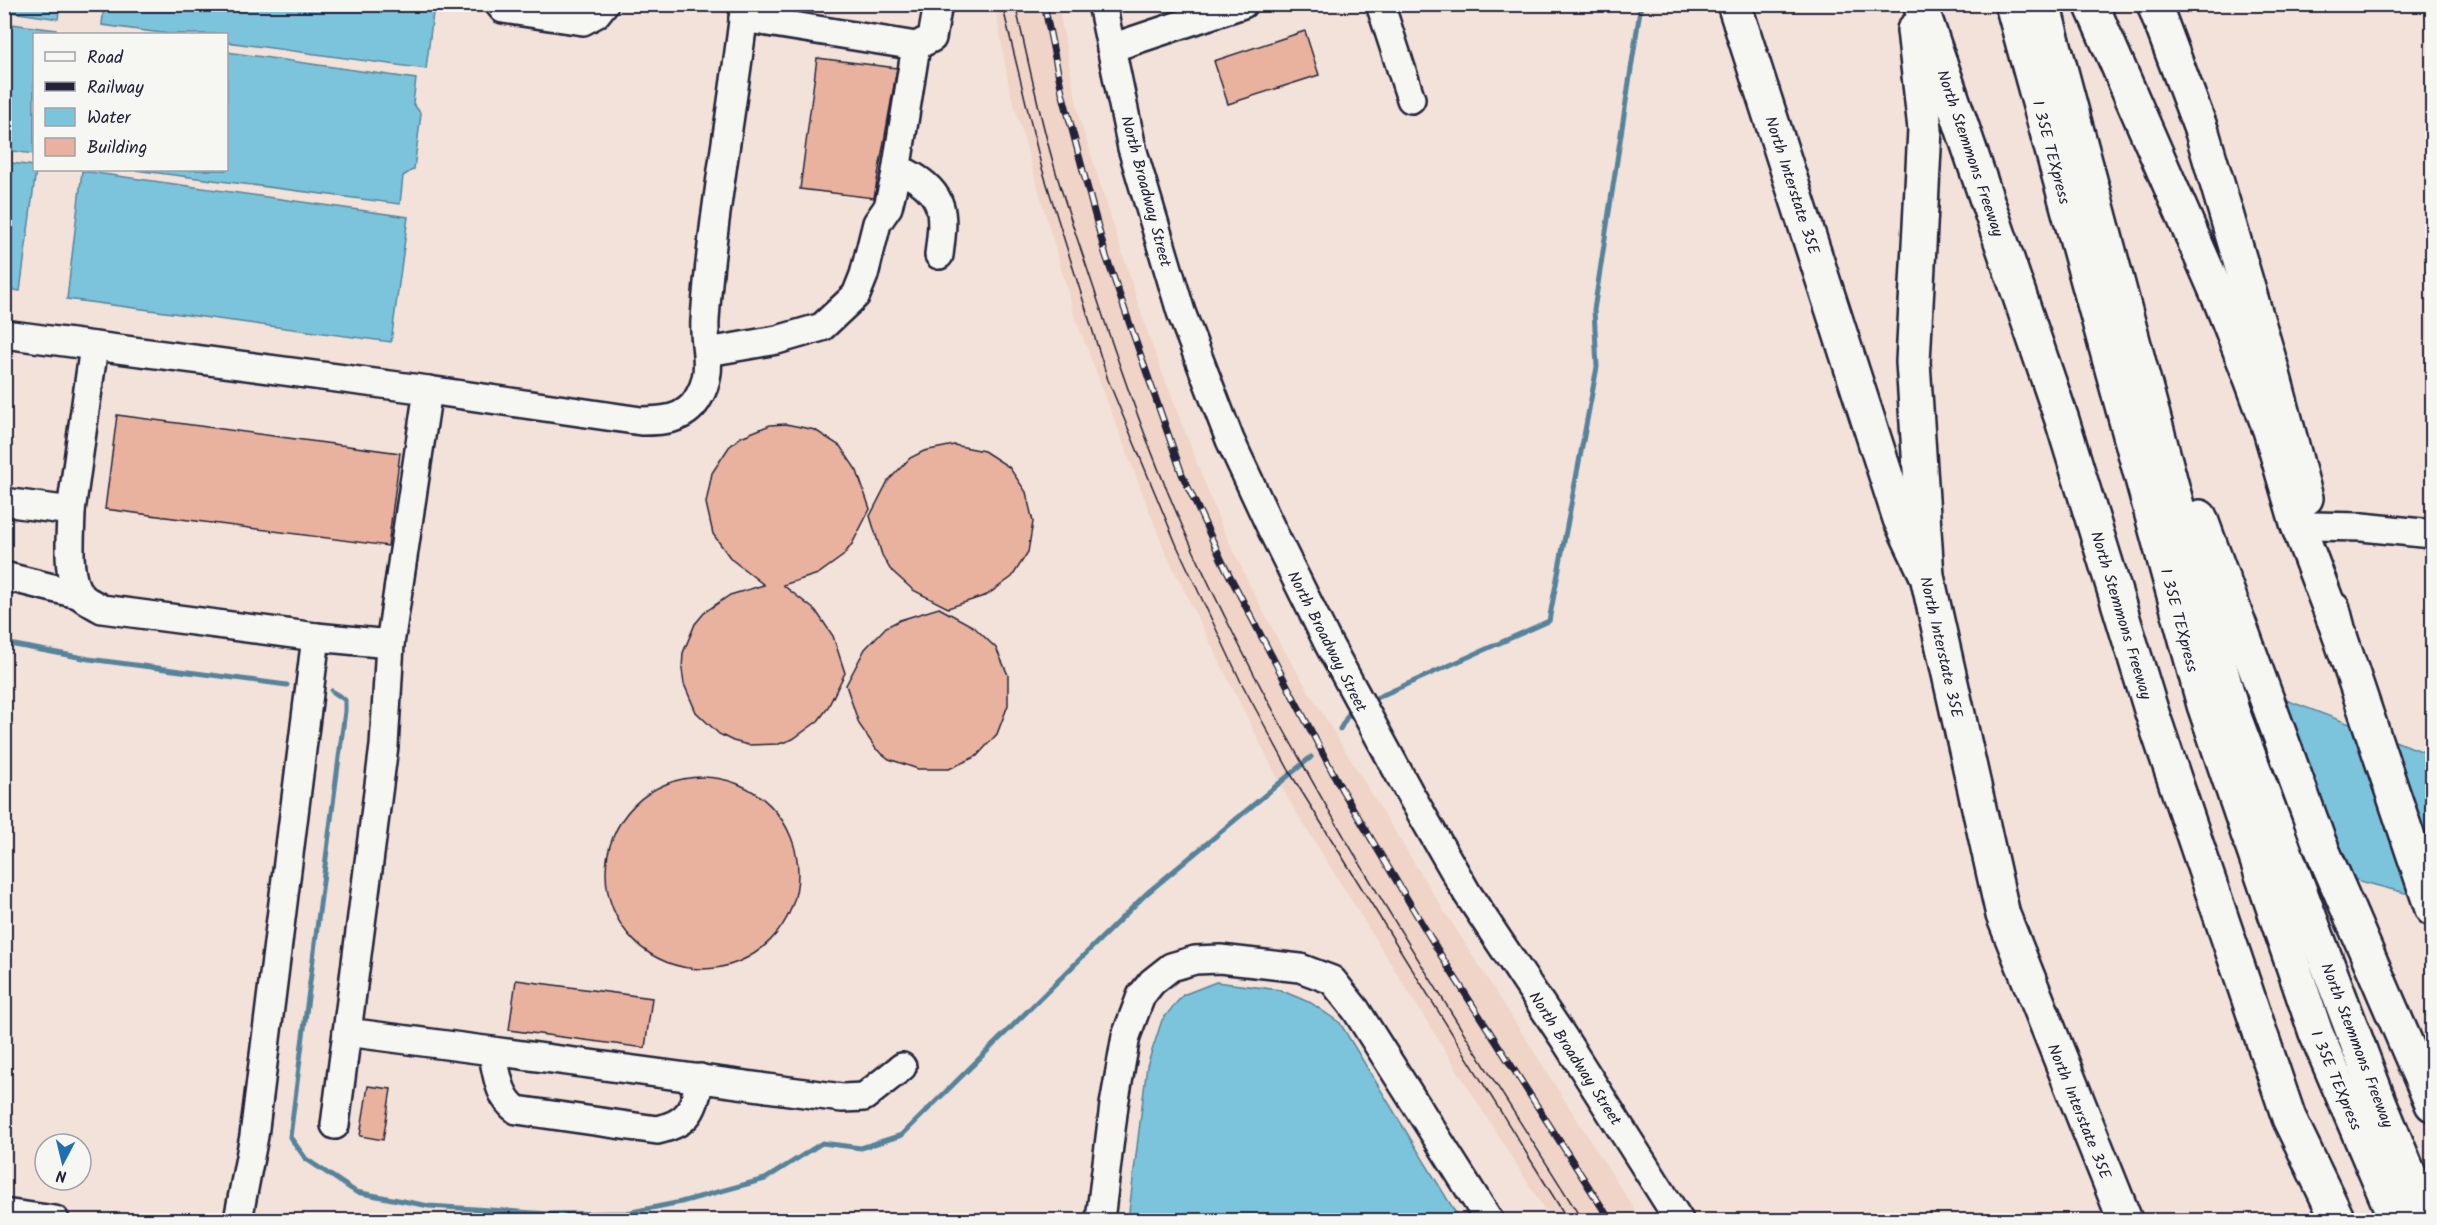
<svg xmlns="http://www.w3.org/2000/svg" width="2437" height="1225" viewBox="0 0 2437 1225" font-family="Kalam,sans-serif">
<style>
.built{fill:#efd4c7}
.water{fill:#7bc4db;stroke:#57839b;stroke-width:1.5}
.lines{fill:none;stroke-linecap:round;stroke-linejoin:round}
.stream{stroke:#57839b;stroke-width:5}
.building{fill:#e8b29e;stroke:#22223b;stroke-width:1.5}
.minor-casing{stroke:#22223b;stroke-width:32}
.major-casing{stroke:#22223b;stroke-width:38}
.highway-casing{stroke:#22223b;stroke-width:38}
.minor{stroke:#f6f6f2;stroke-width:27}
.major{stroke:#f6f6f2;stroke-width:33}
.highway{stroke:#f6f6f2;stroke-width:33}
.tram{stroke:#22223b;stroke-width:1.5}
.rail-casing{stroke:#22223b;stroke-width:7}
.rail{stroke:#f6f6f2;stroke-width:4.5;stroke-dasharray:14;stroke-linecap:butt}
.labels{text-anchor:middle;stroke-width:5;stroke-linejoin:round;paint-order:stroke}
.street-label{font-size:16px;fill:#22223b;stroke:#f6f6f2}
</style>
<rect width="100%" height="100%" fill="#f2e2d9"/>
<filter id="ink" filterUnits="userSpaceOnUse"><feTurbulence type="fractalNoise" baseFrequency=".0167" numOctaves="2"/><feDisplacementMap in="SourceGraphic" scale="12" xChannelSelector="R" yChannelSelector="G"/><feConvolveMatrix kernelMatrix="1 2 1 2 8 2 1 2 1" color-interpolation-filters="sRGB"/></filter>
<g filter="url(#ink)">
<!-- built -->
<path class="built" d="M995,5H1058L1080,121L1152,346L1220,523L1251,588L1280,644L1420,873L1641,1220H1551L1288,799L1166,554L1075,317L1009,86Z"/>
<!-- water -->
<g class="water">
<path d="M5,4L60,5L58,19L5,11Z"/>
<path d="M104,5V4L434,5L426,69L227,42L226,34H169L102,25Z"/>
<path d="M4,23L56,30V34H34V154L5,150Z"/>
<path d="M227,52L416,79L413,103L421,114L414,169L403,176L400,204L135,170H226Z"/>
<path d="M4,162L34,166L36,170L20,291L5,289Z"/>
<path d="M82,171L408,217L391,342L67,299Z"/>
<path d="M2243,692L2273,695L2432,755V900L2337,875L2274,853Z"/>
<path d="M1216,982L1280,990L1311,1003L1340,1023L1460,1220H1128L1147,1066L1162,1020L1183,995Z"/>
</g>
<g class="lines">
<!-- stream -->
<g class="stream">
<path d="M4,643L89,659L287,685"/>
<path d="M332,691L345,700V711L290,1137L306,1159L356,1192L429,1206L550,1214L627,1213L681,1202L765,1179L822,1143L861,1148L902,1135L1146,894L1311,757"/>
<path d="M1376,698L1549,621L1597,367L1594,310L1641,4"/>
<path d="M1340,729L1351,710"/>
<path d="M499,1220L508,1211"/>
</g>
</g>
<!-- building -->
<g class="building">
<path d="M1305,31L1319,75L1228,104L1214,61Z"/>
<path d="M817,58L897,68L874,198L800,189Z"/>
<path d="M117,415L400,453L388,546L105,509Z"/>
<path d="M786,424L815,430L840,446L857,471L870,509L852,544L843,556L818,574L783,585L816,611L833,636L845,673L827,709L818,721L793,739L779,744L748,745L733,741L719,734L696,712L684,684L682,669L683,653L695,624L705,612L730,595L764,585L731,559L713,534L706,503L712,473L729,447L741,437L770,425Z"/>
<path d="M954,445L984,451L1009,467L1026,492L1033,522L1028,552L1012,577L987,595L948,608L913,590L890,569L882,555L870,516L888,481L910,458L924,451Z"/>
<path d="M939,608L974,627L996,648L1008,675V705L997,734L977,756L949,769H918L889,759L876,749L859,724L846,685L865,649L886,627L900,620Z"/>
<circle cx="702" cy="873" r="96"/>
<path d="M516,980L652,998L645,1048L509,1030Z"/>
<path d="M368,1086L391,1089L383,1140L360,1136Z"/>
</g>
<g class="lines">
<defs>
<g id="minor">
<path d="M499,4L503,9L583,21L596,14L604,4"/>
<path d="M1102,4L1132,148L1181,312L1230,440L1272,530L1328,643L1409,792L1467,893L1563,1037L1679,1220"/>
<path d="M1380,4L1411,99"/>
<path d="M743,18L916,46L932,38L938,4"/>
<path d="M1111,48L1243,4"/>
<path d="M895,178L916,46"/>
<path d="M4,334L428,390L390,644L316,637L102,609C96,605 86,601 81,596C65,578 71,534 71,511L4,502"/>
<path d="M708,352L777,340L822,327L856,295L864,275L877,223L888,207L895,178L907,173C947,194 944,215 939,255"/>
<path d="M428,390L641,421C663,421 684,420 697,400C716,370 703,349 705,320C712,214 733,110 745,4"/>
<path d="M71,511L94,346"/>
<path d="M2313,526L2362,527L2432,534"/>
<path d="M4,576L81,595"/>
<path d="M390,644L384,746L347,1032L492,1051C497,1072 498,1097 517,1110L657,1130C690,1123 694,1109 700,1078"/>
<path d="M492,1051L842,1098L864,1097L902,1067"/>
<path d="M335,1125L347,1032"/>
<path d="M4,1213L55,1220"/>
<path d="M238,1220L254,1136L316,637"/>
<path d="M1100,1220L1114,1105L1126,1036L1141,996L1152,982L1171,967L1195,960L1220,959L1300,968L1332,980L1356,1010L1489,1220"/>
</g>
<g id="major">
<path d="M1734,4L1900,519L1927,576L2003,915L2125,1220"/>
<path d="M2154,4L2202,132L2271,366L2306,498"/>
<path d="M2333,609L2340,636L2432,909"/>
</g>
<g id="highway">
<path d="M1920,4L2062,420L2152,713L2289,1118L2338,1220"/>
<path d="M2012,4L2204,705L2316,1033L2396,1220"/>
<path d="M2043,4L2232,711L2379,1101L2428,1220"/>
<path d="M2091,4L2221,302L2252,381L2270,430L2297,523L2340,636"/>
<path d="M1914,30L1925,129L1913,362L1927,576"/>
<path d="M2200,517L2319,842L2432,1104"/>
</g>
</defs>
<!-- minor casing -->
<use href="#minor" class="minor-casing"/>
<!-- major casing -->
<use href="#major" class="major-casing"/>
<!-- highway casing -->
<use href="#highway" class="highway-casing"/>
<!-- minor -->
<use href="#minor" class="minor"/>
<!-- major -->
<use href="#major" class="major"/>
<!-- highway -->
<use href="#highway" class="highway"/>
<!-- tram -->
<g class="tram">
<path d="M1002,4L1041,165L1108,380L1177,546L1241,682L1292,776L1568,1220"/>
<path d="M1015,4C1028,59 1039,115 1055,169C1068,213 1083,255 1097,298C1125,384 1156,470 1194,552C1302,787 1445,1002 1582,1220"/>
</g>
<defs>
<path id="rail" d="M1044,4L1062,92L1105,253L1182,474L1223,563L1342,790L1445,962L1610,1220"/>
</defs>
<!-- rail casing -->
<use href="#rail" class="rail-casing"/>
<!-- rail -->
<use href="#rail" class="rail"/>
</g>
</g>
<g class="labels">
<!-- street labels -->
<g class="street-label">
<text transform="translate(2052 152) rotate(75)" y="6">I 35E TEXpress</text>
<text transform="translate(1971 153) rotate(71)" y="6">North Stemmons Freeway</text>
<text transform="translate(1793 185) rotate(72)" y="6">North Interstate 35E</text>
<text transform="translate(1147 191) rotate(75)" y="6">North Broadway Street</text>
<text transform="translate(2122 615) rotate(73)" y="6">North Stemmons Freeway</text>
<text transform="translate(2180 620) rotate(75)" y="6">I 35E TEXpress</text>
<text transform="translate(1328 641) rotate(63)" y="6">North Broadway Street</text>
<text transform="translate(1942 647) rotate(77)" y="6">North Interstate 35E</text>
<text transform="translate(2358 1045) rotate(69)" y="6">North Stemmons Freeway</text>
<text transform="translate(1576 1058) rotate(57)" y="6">North Broadway Street</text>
<text transform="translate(2337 1080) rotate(67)" y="6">I 35E TEXpress</text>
<text transform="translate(2080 1111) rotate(68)" y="6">North Interstate 35E</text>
</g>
</g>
<!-- margin -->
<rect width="2437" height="1225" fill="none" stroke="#f6f6f2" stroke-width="24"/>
<rect x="12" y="12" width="2413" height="1201" fill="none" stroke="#22223b" stroke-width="2" filter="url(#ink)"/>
<!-- legend -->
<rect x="33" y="33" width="195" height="138" fill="#f6f6f2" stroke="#a1a1a9" stroke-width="1.5"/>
<rect x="45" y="52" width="30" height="9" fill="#f6f6f2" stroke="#a1a1a9" stroke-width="1.5"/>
<text x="87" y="63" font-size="18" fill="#22223b">Road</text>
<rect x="45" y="82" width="30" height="9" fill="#22223b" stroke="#a1a1a9" stroke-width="1.5"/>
<text x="87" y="93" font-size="18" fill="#22223b">Railway</text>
<rect x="45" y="108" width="30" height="18" fill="#7bc4db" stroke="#a1a1a9" stroke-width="1.5"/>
<text x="87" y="123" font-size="18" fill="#22223b">Water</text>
<rect x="45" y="138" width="30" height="18" fill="#e8b29e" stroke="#a1a1a9" stroke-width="1.5"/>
<text x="87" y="153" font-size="18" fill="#22223b">Building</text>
<!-- north arrow -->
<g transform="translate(63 1162) rotate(187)"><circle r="28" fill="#f6f6f2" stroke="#a1a1a9" stroke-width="1.5"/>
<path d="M0-4.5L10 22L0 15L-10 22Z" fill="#1f6fb2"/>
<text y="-9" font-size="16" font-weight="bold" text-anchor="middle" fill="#22223b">N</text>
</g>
</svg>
